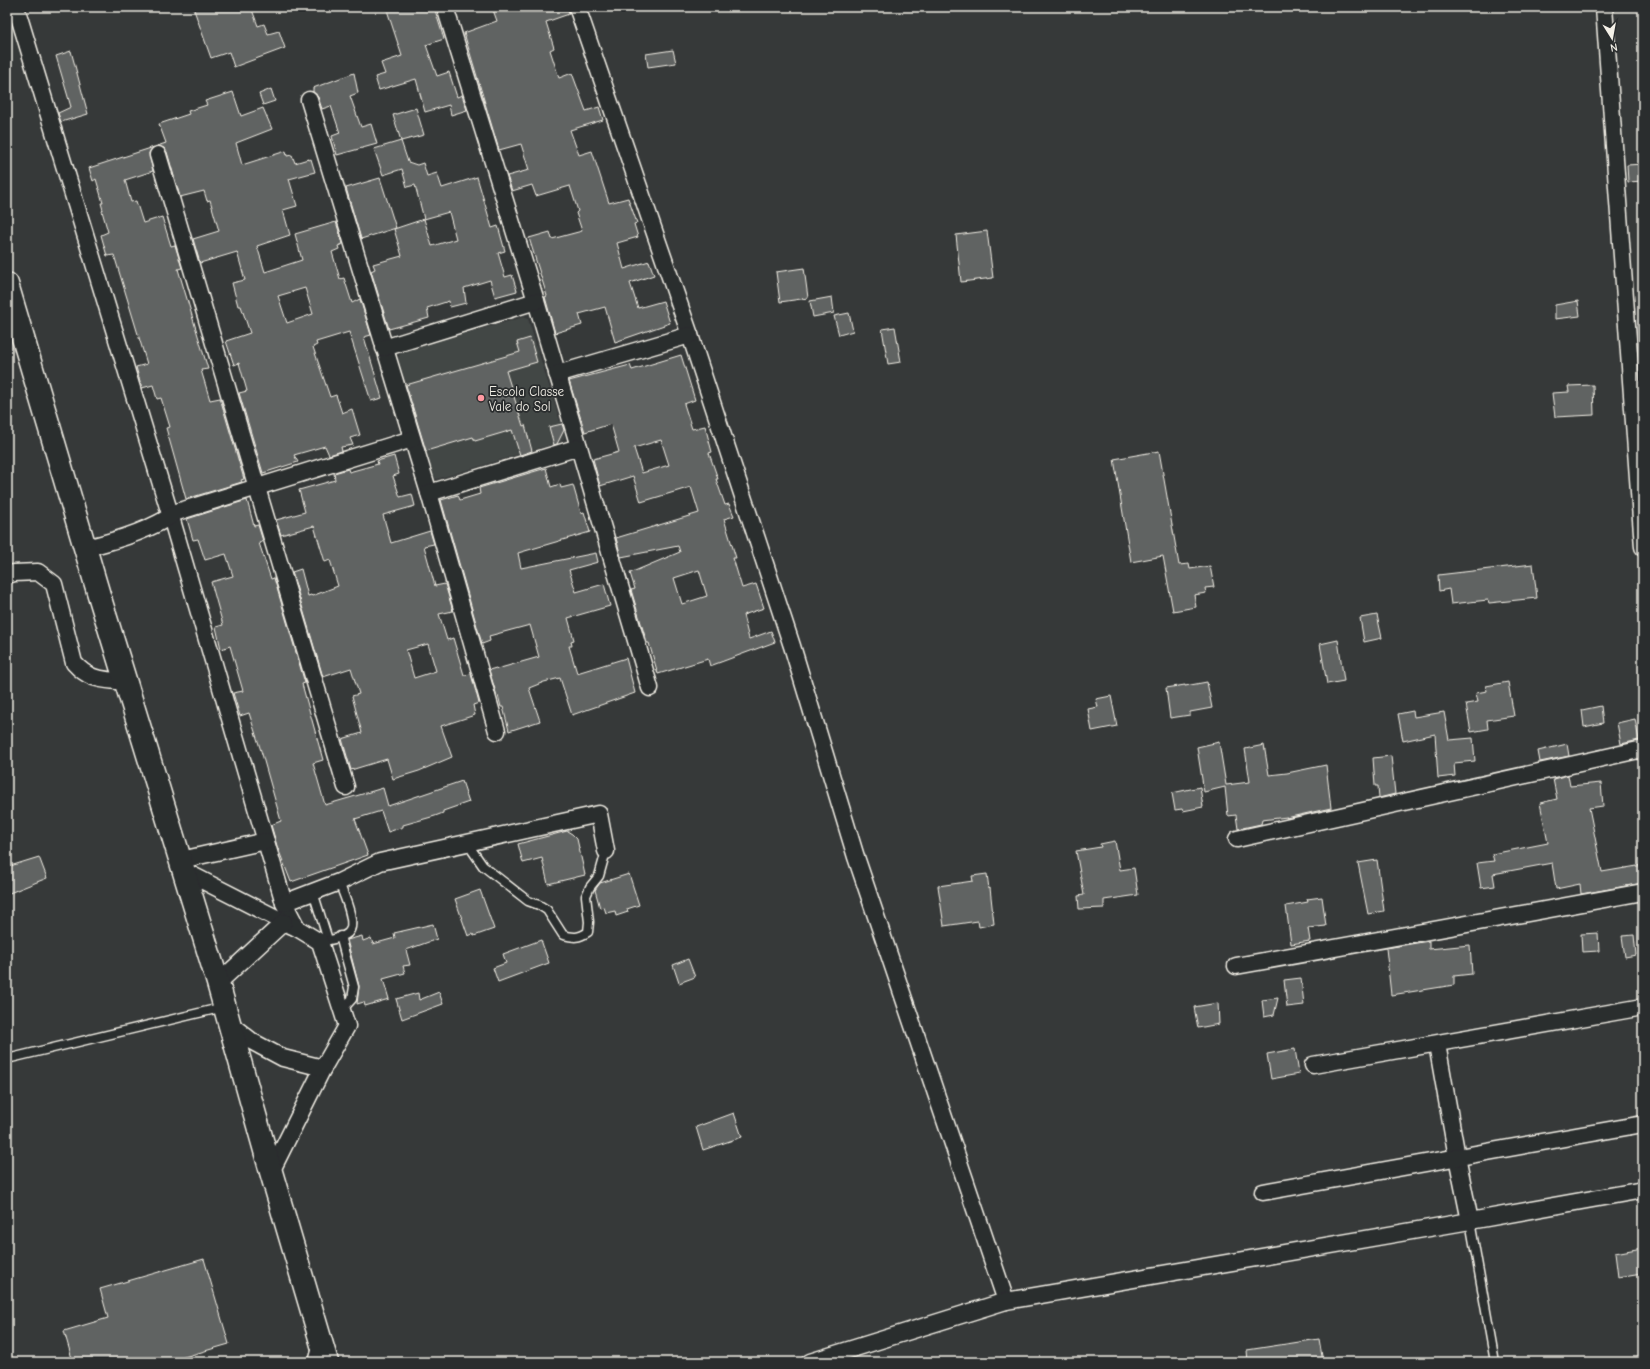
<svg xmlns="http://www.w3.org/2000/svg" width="1650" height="1369" viewBox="0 0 1650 1369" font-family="'Comic Neue',sans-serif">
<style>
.built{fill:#434645}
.building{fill:#616362;stroke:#f4f1e8;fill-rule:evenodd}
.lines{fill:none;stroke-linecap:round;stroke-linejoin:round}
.service-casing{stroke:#f4f1e8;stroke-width:11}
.minor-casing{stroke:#f4f1e8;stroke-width:19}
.primary-casing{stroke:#f4f1e8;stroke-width:25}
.service{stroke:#2a2d2e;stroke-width:8}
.minor{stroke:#2a2d2e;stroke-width:16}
.primary{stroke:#2a2d2e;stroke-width:22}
.poi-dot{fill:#ff9aa2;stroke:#2a2d2e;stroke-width:1.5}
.labels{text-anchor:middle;stroke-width:3.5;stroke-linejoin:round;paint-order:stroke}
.poi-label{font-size:13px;fill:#f4f1e8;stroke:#2a2d2e;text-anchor:start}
</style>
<rect width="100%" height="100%" fill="#363939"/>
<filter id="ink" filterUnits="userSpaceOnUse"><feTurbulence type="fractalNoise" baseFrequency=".025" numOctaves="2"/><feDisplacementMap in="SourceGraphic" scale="8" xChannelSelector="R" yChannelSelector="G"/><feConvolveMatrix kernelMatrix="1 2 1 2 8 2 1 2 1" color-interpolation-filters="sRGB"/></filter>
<g filter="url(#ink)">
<!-- built -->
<path class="built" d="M524,317L528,319L565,437L561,442L437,479L433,477L398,359L401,351Z"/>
<!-- building -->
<g class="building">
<path d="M193,7H251L258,26L264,24L268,34L279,31L285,48L234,67L229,52L211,58Z"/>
<path d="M386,7H434L444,39L426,45L437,76L449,72L457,97L462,95L467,110L451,115L449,105L425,112L416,79L379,90L375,77L385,74L381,63L402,56Z"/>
<path d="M492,7H568L569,14L546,22L554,48L550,50L559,78L572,73L586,111L599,107L603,120L570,130L579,155L592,151L609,203L628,198L637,223L634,224L638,237L617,243L624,269L649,261L654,275L630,283L638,308L663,301L670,323L615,342L605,307L579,314L582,325L555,333L545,297L547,296L529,238L550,232L552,239L582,231L576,213L578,211L570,186L536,196L532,185L512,191L507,176L529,170L521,144L499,150L464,33L497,21Z"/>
<path d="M673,50L676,63L648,67L646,54Z"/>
<path d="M71,51L88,114L61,122L58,113L71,107L56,56Z"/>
<path d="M354,73L358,93L350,96L361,127L371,124L377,144L337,155L332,136L340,133L331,106L322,109L318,97L313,92V88Z"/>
<path d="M271,89L275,101L263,105L259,94Z"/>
<path d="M233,92L241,116L263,108L272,129L236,143L242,165L286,151L287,156L292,155L295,163L308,159L309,160L311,159L315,172L289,179L297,206L283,210L290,235L257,246L265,272L302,260L295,234L336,222L343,244L338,246L339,249L332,252L340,279L344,278L352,303L360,299L371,335L364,337L382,398L371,401L349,332L316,342L317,345L313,347L330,397L336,395L342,413L352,409L360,435L350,438L353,445L341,447L342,451L329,455L325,446L294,455L298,462L263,473L239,393L247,391L239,363L234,365L226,341L250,333L241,306H238L232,283L245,280L237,252L200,263L193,239L219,231L210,200L207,201L204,191L180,197L167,152L164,148L157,146L166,143L159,124L189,114L188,111L207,105L205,101ZM305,288L313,314L287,323L278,296Z"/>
<path d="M416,108L424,135L401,141L393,115Z"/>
<path d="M401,141L408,162L417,165L423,163L427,176L437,173L442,188L477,177L492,228L498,226L505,251L498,253L505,277L512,275L517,291L495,297L490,280L464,288L466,303L450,307L449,301L427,308L429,318L389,329L371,271L375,269L373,264L402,256L394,229L424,219L432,246L456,239L449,212L424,219L415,185L407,187L402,169L383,175L374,149Z"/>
<path d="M154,147L149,153L153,171L125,180L131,202L136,201L143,223L162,217L171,246L175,245L182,268L178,269L208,369L201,370L210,400L220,398L244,479L241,480L242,482L186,499L166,428L170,427L161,398L157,399L153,385L142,388L139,378L136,367L147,364L114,255L107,256L101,235L108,232L102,211L103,210L101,203H103L96,179L93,181L89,168Z"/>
<path d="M1643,164V181L1628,182L1627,165Z"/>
<path d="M380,178L396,228L361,239L346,188Z"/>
<path d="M987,231L993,278L961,282L956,235Z"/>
<path d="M804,268L808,298L780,302L776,272Z"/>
<path d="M832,297L834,313L813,317L810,301Z"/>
<path d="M1578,301L1580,316L1555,319V305Z"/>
<path d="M849,313L853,331L839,335L834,316Z"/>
<path d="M895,327L901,362L888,364L882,329Z"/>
<path d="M530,338L537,362L506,371L523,426L525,425L532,451L520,455L512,430L475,441L473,437L426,451L406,385L520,352L517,342Z"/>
<path d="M681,355L695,400L684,404L692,429L705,426L712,452L709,453L718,479H716L725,505L729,504L734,516L724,519L736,558H733L742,588L756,584L764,608L743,615L749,639L771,631L775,642L710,666L708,659L658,674L649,643H647L631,590L635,589L630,573L680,552L678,546L621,557L616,538L699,513L691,487L641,502L633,476L600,486L593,459L619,452L611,424L585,432L569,381L630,365L632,370ZM661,440L669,465L642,473L634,448ZM699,570L707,596L682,604L674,578Z"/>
<path d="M1593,385L1594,415L1555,417L1552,393L1569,392L1568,386Z"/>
<path d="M562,424L564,430L557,444L554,445L549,427Z"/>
<path d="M1159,451L1179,565L1189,564L1190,569L1210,566L1214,587L1205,588L1206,593L1194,595L1196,607L1173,611L1163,556L1131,562L1114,459Z"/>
<path d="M394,456L399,474L393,476L400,497L412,494L415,506L383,515L391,543L430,531L434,544L424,546L435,586L445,584L453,611L439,614L447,640L453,638L464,675L471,674L479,703L473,705L475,715L441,726L452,757L419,771L393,779L387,759L351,770L342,739L362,733L352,696L359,694L351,668L323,677L292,572L301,569L308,596L311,595L312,596L338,586L330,560L325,562L314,526L281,535L276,520L305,512L299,490L335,480L334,473L348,469L349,472L378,464L377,461ZM428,644L436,671L414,678L406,650Z"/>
<path d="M546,468L551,487L560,484L561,488L573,485L581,513L584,512L590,532L518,553L521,568L596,553L598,562L569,570L576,592L604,584L610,606L568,618L574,640L571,641L572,646H569L577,673L626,658L635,693L572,715L560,678L544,682L529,688L540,721L509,731L503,707H501L498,695L497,696L489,670L496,668L497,669L539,657L530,625L489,636L490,641L482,644L441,500L458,495L460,500L480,494L479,488Z"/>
<path d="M247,500L254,526L258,525L263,541L259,543L271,579L274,578L305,683L302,684L323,760L313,763L325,805L383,788L388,806L462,781L469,802L443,811V813L435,816L403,825V827L388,832L381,811L355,819L368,855L291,882L277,846L271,825L281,821L262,754L249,713L240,716L233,693L243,691L230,646L221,649L216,627L223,625L211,582L233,576L226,554L205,560L198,539L193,540L187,519Z"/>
<path d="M1533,564L1537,598L1489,603L1488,600L1451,604L1449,589L1439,591L1438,575Z"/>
<path d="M1377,615L1382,638L1364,642L1360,618Z"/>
<path d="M1338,640L1344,681L1327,684L1320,644Z"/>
<path d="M1207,682L1212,708L1190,712V715L1170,718L1166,688L1185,685V686Z"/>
<path d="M1508,682L1514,716L1487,720L1488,729L1471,732L1466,704L1478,702L1476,693L1487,691L1486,686Z"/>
<path d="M1111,696L1117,726L1092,731L1088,709L1098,707L1096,699Z"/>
<path d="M1601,706L1603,723L1584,727L1582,710Z"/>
<path d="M1413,711L1414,717L1444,712L1449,740L1473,738L1475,761L1454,763L1455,776L1438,778L1435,734L1403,741L1398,714Z"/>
<path d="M1635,719L1639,740L1621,744L1617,723Z"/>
<path d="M1219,742L1226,785L1250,782L1245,749L1264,745L1269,775L1287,773L1326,765L1331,808L1286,818L1287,817L1262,820L1261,824L1238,829L1236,815L1228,816L1225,787L1204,792L1197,747Z"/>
<path d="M1567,744L1569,756L1540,762L1538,751Z"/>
<path d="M1391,756L1395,794L1379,798L1378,786H1375L1373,758Z"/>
<path d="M1568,775L1570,786L1601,783L1603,806L1589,808L1602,872L1643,865V883L1581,894L1580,884L1556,889L1552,863L1493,874L1495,886L1481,888L1477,863L1494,861L1492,854L1548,843L1540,803L1557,799L1553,779Z"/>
<path d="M1200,787L1203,807L1183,811L1182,809L1175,810L1172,793Z"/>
<path d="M567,831L572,834L577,839L585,875L548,884L542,858L523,863L518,844Z"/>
<path d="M1115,841L1120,870L1134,868L1138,895L1104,900V908L1079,909L1078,896L1084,895L1076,851L1101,847L1100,844Z"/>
<path d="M39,857L47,878L7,894V867Z"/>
<path d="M1377,860L1384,911L1368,914L1358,863Z"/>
<path d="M629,874L639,905L627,909L628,912L616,916L615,911L606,913L604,907L600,908L595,890L600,883Z"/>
<path d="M987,874L989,889L990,888L994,924L979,927L978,921L944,926L938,886L973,881L972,876Z"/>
<path d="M480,890L494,929L474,936L473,934L468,936L455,899Z"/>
<path d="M1322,897L1326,926L1308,928L1310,941L1291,944L1286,906L1308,902L1307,899Z"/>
<path d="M433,924L437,939L406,950L410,965L403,966L405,973L383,979L389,999L365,1006L364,1002L357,1004L359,986L347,940L362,936L363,941L371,938L373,944L395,938L394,933Z"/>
<path d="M1598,933L1599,951L1582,952L1581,934Z"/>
<path d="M1634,935L1636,955L1625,957L1622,936Z"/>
<path d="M541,940L549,963L498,982L493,968L506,963L503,954Z"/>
<path d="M1429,941V949L1470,945L1472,974L1454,976V985L1391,995L1386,948Z"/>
<path d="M688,959L695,977L679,983L673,965Z"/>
<path d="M1301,978L1304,1005L1287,1007L1284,980Z"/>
<path d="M439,992L443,1004L402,1019L396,999L418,993L419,1000Z"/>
<path d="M1278,998L1274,1015L1264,1017L1262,1000Z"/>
<path d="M1218,1003L1219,1024L1198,1028L1194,1007Z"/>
<path d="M1295,1049L1299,1074L1271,1079L1267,1054Z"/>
<path d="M734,1113L742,1137L703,1150L696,1127Z"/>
<path d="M1642,1248L1643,1273L1618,1277L1615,1253Z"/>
<path d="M204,1259L229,1344L167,1362H73L64,1331L108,1318L100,1289Z"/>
<path d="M1319,1339L1323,1362H1248L1247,1350Z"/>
</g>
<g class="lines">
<defs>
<g id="service">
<path d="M467,843L483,866L528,901L539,905L547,910L563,935C574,938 579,938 588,932L589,922L586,896L590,887L599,876L606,851"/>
<path d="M313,892L328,940"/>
<path d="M340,936L354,987L352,999L342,1010"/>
<path d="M320,942C328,940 342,939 348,933C358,924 343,894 339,882"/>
<path d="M7,1059L224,1007"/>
<path d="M1470,1221L1495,1362"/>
<path d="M313,1362L317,1347"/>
</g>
<g id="minor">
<path d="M16,7L171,517L284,903L297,928"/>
<path d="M445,7L536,301L650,688"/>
<path d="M577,7L690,335L792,646L856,857L1006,1301"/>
<path d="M1604,7L1643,547"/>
<path d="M309,100L429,493L497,731"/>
<path d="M158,155L346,787"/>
<path d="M384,348L536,301"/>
<path d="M557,374L690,335"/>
<path d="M429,493L579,447"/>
<path d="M85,548C116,541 151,530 177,512L412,439"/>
<path d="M7,575L14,573L38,572L54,584L74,663C90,681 102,679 125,682"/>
<path d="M1237,839L1643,749"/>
<path d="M181,860L266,841"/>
<path d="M184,871L284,922L297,928L320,942L347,1026L323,1068L271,1172"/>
<path d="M284,903L339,882L380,862L599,814L606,851"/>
<path d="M1236,966L1643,892"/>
<path d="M218,983L284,922"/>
<path d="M230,1024L253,1042L283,1058L323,1068"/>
<path d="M1437,1044L1457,1157L1470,1221"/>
<path d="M1313,1065L1643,1007"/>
<path d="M1263,1192L1643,1124"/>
<path d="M810,1362L1006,1301L1470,1221L1643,1190"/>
</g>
<path id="primary" d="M7,284L99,595L218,983L271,1172L327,1362"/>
</defs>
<!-- service casing -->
<use href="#service" class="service-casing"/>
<!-- minor casing -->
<use href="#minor" class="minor-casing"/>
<!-- primary casing -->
<use href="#primary" class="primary-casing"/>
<!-- service -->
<use href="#service" class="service"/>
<!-- minor -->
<use href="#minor" class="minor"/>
<!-- primary -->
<use href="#primary" class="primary"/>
</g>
</g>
<!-- markers -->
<circle class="poi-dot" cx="481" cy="398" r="4"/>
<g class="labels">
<!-- poi labels -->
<g class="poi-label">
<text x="489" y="396">Escola Classe<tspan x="489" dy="15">Vale do Sol</tspan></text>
</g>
</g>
<!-- margin -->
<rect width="1650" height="1369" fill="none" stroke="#2a2d2e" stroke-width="24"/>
<rect x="12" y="12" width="1626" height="1345" fill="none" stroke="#f4f1e8" stroke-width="1.5" filter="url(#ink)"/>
<!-- north arrow -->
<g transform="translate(1612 38) rotate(169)" stroke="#2a2d2e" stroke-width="3" paint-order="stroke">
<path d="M0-3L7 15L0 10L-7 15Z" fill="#f4f1e8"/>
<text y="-6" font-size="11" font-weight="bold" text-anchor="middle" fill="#f4f1e8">N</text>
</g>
</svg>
